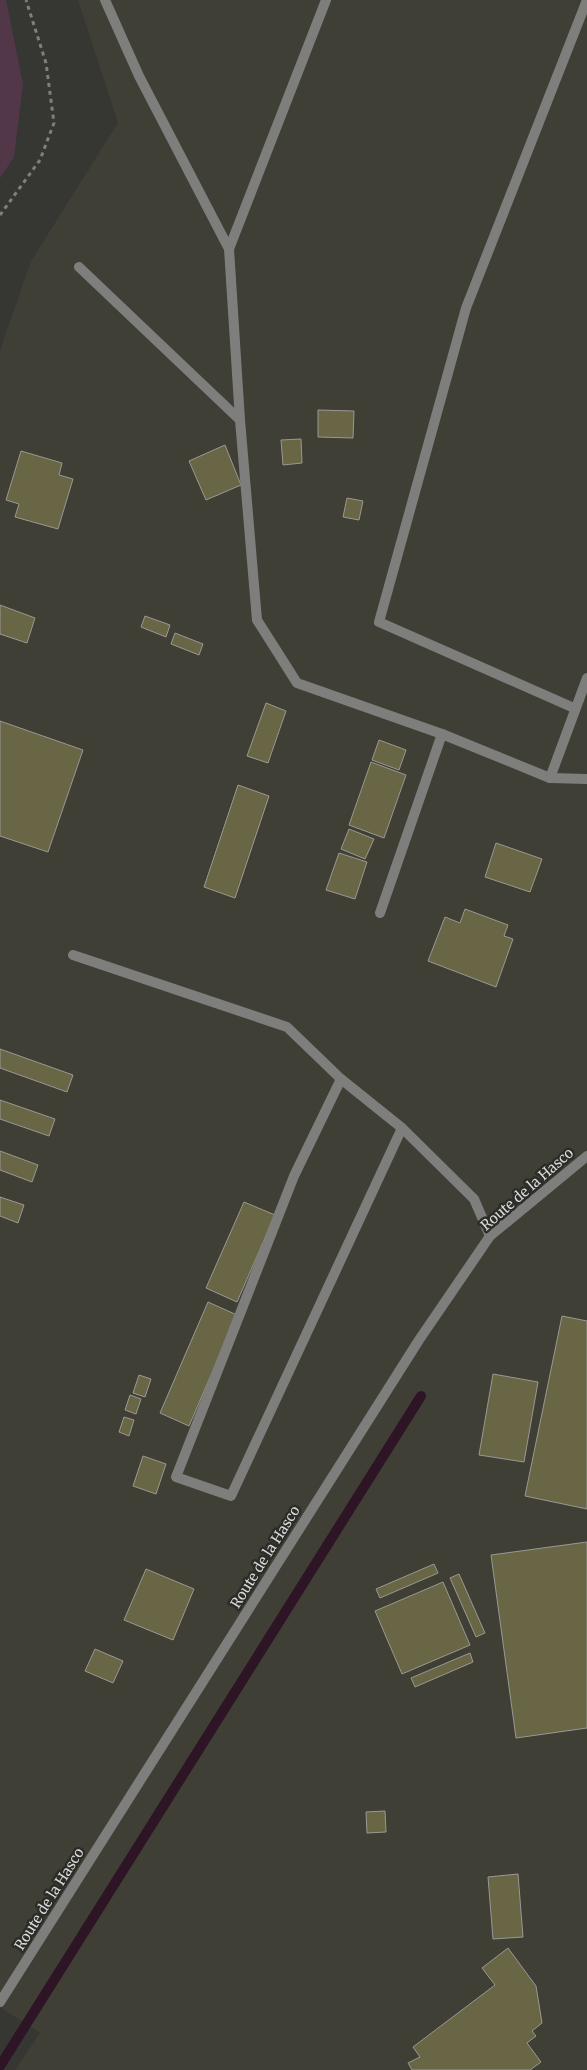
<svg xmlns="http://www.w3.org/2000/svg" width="587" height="2070" viewBox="0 0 587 2070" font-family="Merriweather,serif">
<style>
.built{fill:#3f3f36}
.green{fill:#523748}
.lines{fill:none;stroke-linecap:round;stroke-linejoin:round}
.stream{stroke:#2e1525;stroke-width:10}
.building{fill:#696645;stroke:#999995}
.path{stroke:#7f7f7d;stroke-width:3;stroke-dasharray:4 4;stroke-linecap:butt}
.service{stroke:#7e7e7d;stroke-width:10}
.labels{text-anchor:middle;stroke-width:5;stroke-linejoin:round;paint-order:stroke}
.street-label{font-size:14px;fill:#dadad8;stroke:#2c2c29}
</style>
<rect width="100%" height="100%" fill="#363633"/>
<!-- built -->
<path class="built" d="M78,0H587V2070H15L40,2033L0,2007V350L31,261L118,123Z"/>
<!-- green -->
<path class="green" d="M0,0H6L23,84L14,157L0,178Z"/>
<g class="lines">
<!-- stream -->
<path class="stream" d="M0,2066L421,1396"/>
</g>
<!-- building -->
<g class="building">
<path d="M318,410L354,411L353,438L318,437Z"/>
<path d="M301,439L302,463L283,465L281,440Z"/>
<path d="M225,445L241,485L206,500L189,461Z"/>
<path d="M21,451L62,463L59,475L73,479L58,529L15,517L19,504L6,500Z"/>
<path d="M347,498L363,501L359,520L343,517Z"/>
<path d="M0,605L35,618L27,643L0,634Z"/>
<path d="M145,616L170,625L166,637L141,627Z"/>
<path d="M175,633L203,644L199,655L171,644Z"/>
<path d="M266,703L286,711L268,763L247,756Z"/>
<path d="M0,721L83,750L48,852L0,836Z"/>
<path d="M379,740L406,750L399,770L372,760Z"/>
<path d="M371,762L406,775L384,838L349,825Z"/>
<path d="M238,785L269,796L235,898L204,887Z"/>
<path d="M349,829L374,839L365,859L341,849Z"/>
<path d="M496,843L542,859L530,892L485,877Z"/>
<path d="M339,853L367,862L355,899L326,890Z"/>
<path d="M465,909L508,925L504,936L513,939L496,987L428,961L445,917L460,923Z"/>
<path d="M0,1049L73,1075L67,1092L0,1068Z"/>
<path d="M0,1100L55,1119L49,1136L0,1119Z"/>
<path d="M0,1151L38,1165L32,1182L0,1170Z"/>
<path d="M0,1197L24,1205L18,1223L0,1216Z"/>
<path d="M244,1202L275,1215L237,1302L206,1288Z"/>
<path d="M208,1302L237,1315L189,1426L160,1413Z"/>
<path d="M562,1316L587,1321V1509L525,1496Z"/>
<path d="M493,1374L538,1382L524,1462L479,1455Z"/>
<path d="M139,1375L151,1379L145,1397L133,1393Z"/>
<path d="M130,1395L141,1399L136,1414L125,1410Z"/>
<path d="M124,1417L134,1420L129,1436L119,1432Z"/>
<path d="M143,1456L166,1464L156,1494L133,1486Z"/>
<path d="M587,1542V1728L516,1738L491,1555Z"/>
<path d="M434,1564L438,1573L380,1598L376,1589Z"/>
<path d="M146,1569L194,1589L173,1640L124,1620Z"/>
<path d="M459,1574L485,1633L476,1637L450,1578Z"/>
<path d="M443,1582L470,1645L402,1674L375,1611Z"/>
<path d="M95,1649L123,1661L113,1683L85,1671Z"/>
<path d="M470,1653L473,1662L415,1687L411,1678Z"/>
<path d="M385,1811L386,1832L367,1833L366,1812Z"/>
<path d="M518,1874L523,1937L493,1939L488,1877Z"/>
<path d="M508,1948L536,1986L542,2023L532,2031L536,2036L527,2043L541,2062L530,2070H412L408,2063L420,2057L413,2047L495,1985L482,1968Z"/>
</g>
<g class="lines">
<!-- path -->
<path class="path" d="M0,215L40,160L54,123L46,63L26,0"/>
<!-- service -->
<g class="service">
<path d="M105,0L139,76L229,249"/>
<path d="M79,267L240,420L257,620L297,683L442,734L550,778L587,779"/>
<path d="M240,420L229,249L326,0"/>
<path d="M574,708L379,622L466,308L587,0"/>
<path d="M550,778L587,678"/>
<path d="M380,913L442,734"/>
<path d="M73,955L287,1027L341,1079L402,1128L474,1199L490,1236"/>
<path d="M341,1079L294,1176L176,1477L231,1496L402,1128"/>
<path d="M0,2002L419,1340L490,1236L587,1156"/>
</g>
</g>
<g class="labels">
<!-- street labels -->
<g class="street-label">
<text transform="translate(527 1189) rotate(-41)" y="5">Route de la Hasco</text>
<text transform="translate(265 1557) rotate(-58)" y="5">Route de la Hasco</text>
<text transform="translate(49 1899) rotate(-58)" y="5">Route de la Hasco</text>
</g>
</g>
</svg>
